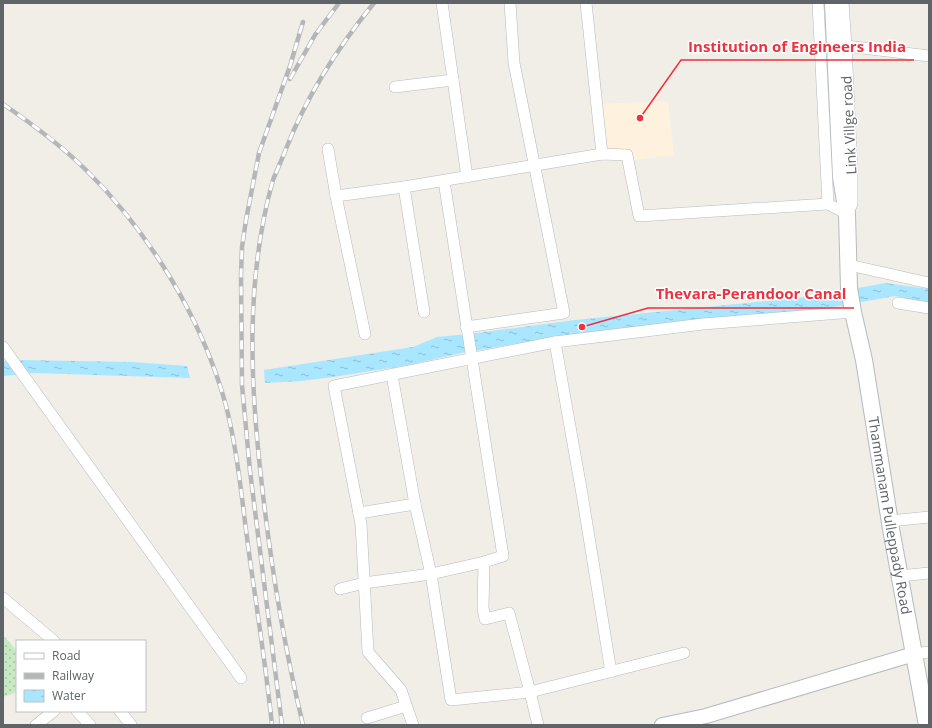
<svg xmlns="http://www.w3.org/2000/svg" width="932" height="728" viewBox="0 0 932 728" font-family="'Open Sans',sans-serif">
<style>
.commercial{fill:#fef2de}
.park{fill:url(#park-dots)}
.water{fill:url(#water-ripples)}
.lines{fill:none;stroke-linecap:round;stroke-linejoin:round}
.minor-casing{stroke:#b7babe;stroke-width:12}
.tertiary-casing{stroke:#b7babe;stroke-width:16}
.secondary-casing{stroke:#b5bbbe;stroke-width:18}
.minor{stroke:#fff;stroke-width:11}
.tertiary{stroke:#fff;stroke-width:14}
.secondary{stroke:#fff;stroke-width:16}
.rail-casing{stroke:#b5b6b7;stroke-width:4.5}
.rail{stroke:#fff;stroke-width:3;stroke-dasharray:9;stroke-linecap:butt}
.labels{text-anchor:middle;stroke-width:3;stroke-linejoin:round;paint-order:stroke}
.street-label{font-size:14px;fill:#5e6467;stroke:#fff}
.leader{fill:none;stroke:#ec323e;stroke-width:1.5}
.callout-dot{fill:#ec323e;stroke:#fff;stroke-width:1.5}
.callout-label{font-size:15px;text-anchor:middle;font-weight:bold;fill:#ec323e;stroke:#fff;stroke-width:3;stroke-linejoin:round;paint-order:stroke}
</style>
<defs>
<pattern id="park-dots" width="8" height="8" patternUnits="userSpaceOnUse"><rect width="8" height="8" fill="#c9e8c4"/><path d="M2 2h.1M6 6h.1" fill="none" stroke="#a6c0a3" stroke-width="1.8" stroke-linecap="round"/></pattern>
<pattern id="water-ripples" width="26" height="14" patternUnits="userSpaceOnUse"><rect width="26" height="14" fill="#a9e6ff"/><path d="M2 4q2-2 4 0t4 0M15 11q2-2 4 0t4 0" fill="none" stroke="#8dbed2"/></pattern>
</defs>
<rect width="100%" height="100%" fill="#f1ede7"/>
<!-- commercial -->
<path class="commercial" d="M668,101L674,155L628,161L602,150L597,104Z"/>
<!-- park -->
<path class="park" d="M3,635L17,651V692L3,697Z"/>
<!-- water -->
<g class="water">
<path d="M885,283L929,289V303L895,296L822,309L550,338L461,353L409,365L333,377L301,381L265,383L264,370L413,347L437,337L477,333L575,320L816,296Z"/>
<path d="M21,360L132,362L187,366L190,378L34,373L3,376V361Z"/>
</g>
<g class="lines">
<defs>
<g id="minor">
<path d="M442,3L467,177"/>
<path d="M586,3L602,154"/>
<path d="M818,3L828,204L847,214L852,204V172L846,46L929,56"/>
<path d="M843,3L846,46"/>
<path d="M395,87L453,80"/>
<path d="M328,149L336,196L365,334"/>
<path d="M444,181L503,556L484,562L483,608L485,619L509,613L530,692L684,653"/>
<path d="M404,187L424,312"/>
<path d="M336,196L404,187L602,154L627,155L639,216L828,204"/>
<path d="M849,265L929,283"/>
<path d="M898,303L929,308"/>
<path d="M466,327L564,313L514,63L510,3"/>
<path d="M555,342L582,494L611,672"/>
<path d="M3,347L241,678"/>
<path d="M392,375L415,504L431,574L451,700L530,692L538,725"/>
<path d="M359,513L415,504"/>
<path d="M890,521L929,517"/>
<path d="M899,576L929,573"/>
<path d="M340,589L364,583L431,574L484,562"/>
<path d="M3,598L54,641"/>
<path d="M914,654L929,652"/>
<path d="M77,711L90,725"/>
<path d="M120,711L131,725"/>
<path d="M367,718L406,706"/>
<path d="M36,725L54,711"/>
<path d="M413,725L401,690L368,652L361,524L334,386L555,342L703,324L853,312"/>
</g>
<path id="tertiary" d="M662,725L706,716L914,654"/>
<g id="secondary">
<path id="s1" d="M833,3L841,177L847,214L849,288L853,312L864,360L891,529L927,725"/>
</g>
</defs>
<!-- minor casing -->
<use href="#minor" class="minor-casing"/>
<!-- tertiary casing -->
<use href="#tertiary" class="tertiary-casing"/>
<!-- secondary casing -->
<use href="#secondary" class="secondary-casing"/>
<!-- minor -->
<use href="#minor" class="minor"/>
<!-- tertiary -->
<use href="#tertiary" class="tertiary"/>
<!-- secondary -->
<use href="#secondary" class="secondary"/>
<defs>
<g id="rail">
<path d="M290,79L315,35L339,3"/>
<path d="M3,104C32,124 61,145 86,170C149,232 201,317 225,402C238,451 242,502 249,553C257,610 266,667 272,725"/>
<path d="M282,725L250,471L242,385L241,275L242,247L246,220L259,153L290,66L303,22"/>
<path d="M303,725C284,646 271,566 262,486C250,384 245,280 273,180C277,170 282,159 286,149C307,95 338,47 374,3"/>
</g>
</defs>
<!-- rail casing -->
<use href="#rail" class="rail-casing"/>
<!-- rail -->
<use href="#rail" class="rail"/>
</g>
<g class="labels">
<!-- street labels -->
<g class="street-label">
<text transform="translate(849 125) rotate(-93)" y="5">Link Villge road</text>
<text dy="5" stroke="none"><textPath href="#s1" startOffset="517">Thammanam Pulleppady Road</textPath></text>
</g>
</g>
<!-- callouts -->
<path class="leader" d="M640 118L681 60H914M582 327L648 308H854"/>
<g class="callout-dot">
<circle cx="640" cy="118" r="4"/>
<circle cx="582" cy="327" r="4"/>
</g>
<g class="callout-label">
<text x="797" y="52">Institution of Engineers India</text>
<text x="751" y="299">Thevara-Perandoor Canal</text>
</g>
<!-- border -->
<rect width="932" height="728" fill="none" stroke="#5e6467" stroke-width="8"/>
<!-- legend -->
<rect x="16" y="640" width="130" height="72" fill="#ffffff" stroke="#bfc1c2"/>
<rect x="24" y="653" width="20" height="6" fill="#ffffff" stroke="#bfc1c2"/>
<text x="52" y="660" font-size="12" fill="#5e6467">Road</text>
<rect x="24" y="673" width="20" height="6" fill="#b5b6b7" stroke="#bfc1c2"/>
<text x="52" y="680" font-size="12" fill="#5e6467">Railway</text>
<rect x="24" y="690" width="20" height="12" fill="url(#water-ripples)" stroke="#bfc1c2"/>
<text x="52" y="700" font-size="12" fill="#5e6467">Water</text>
</svg>
